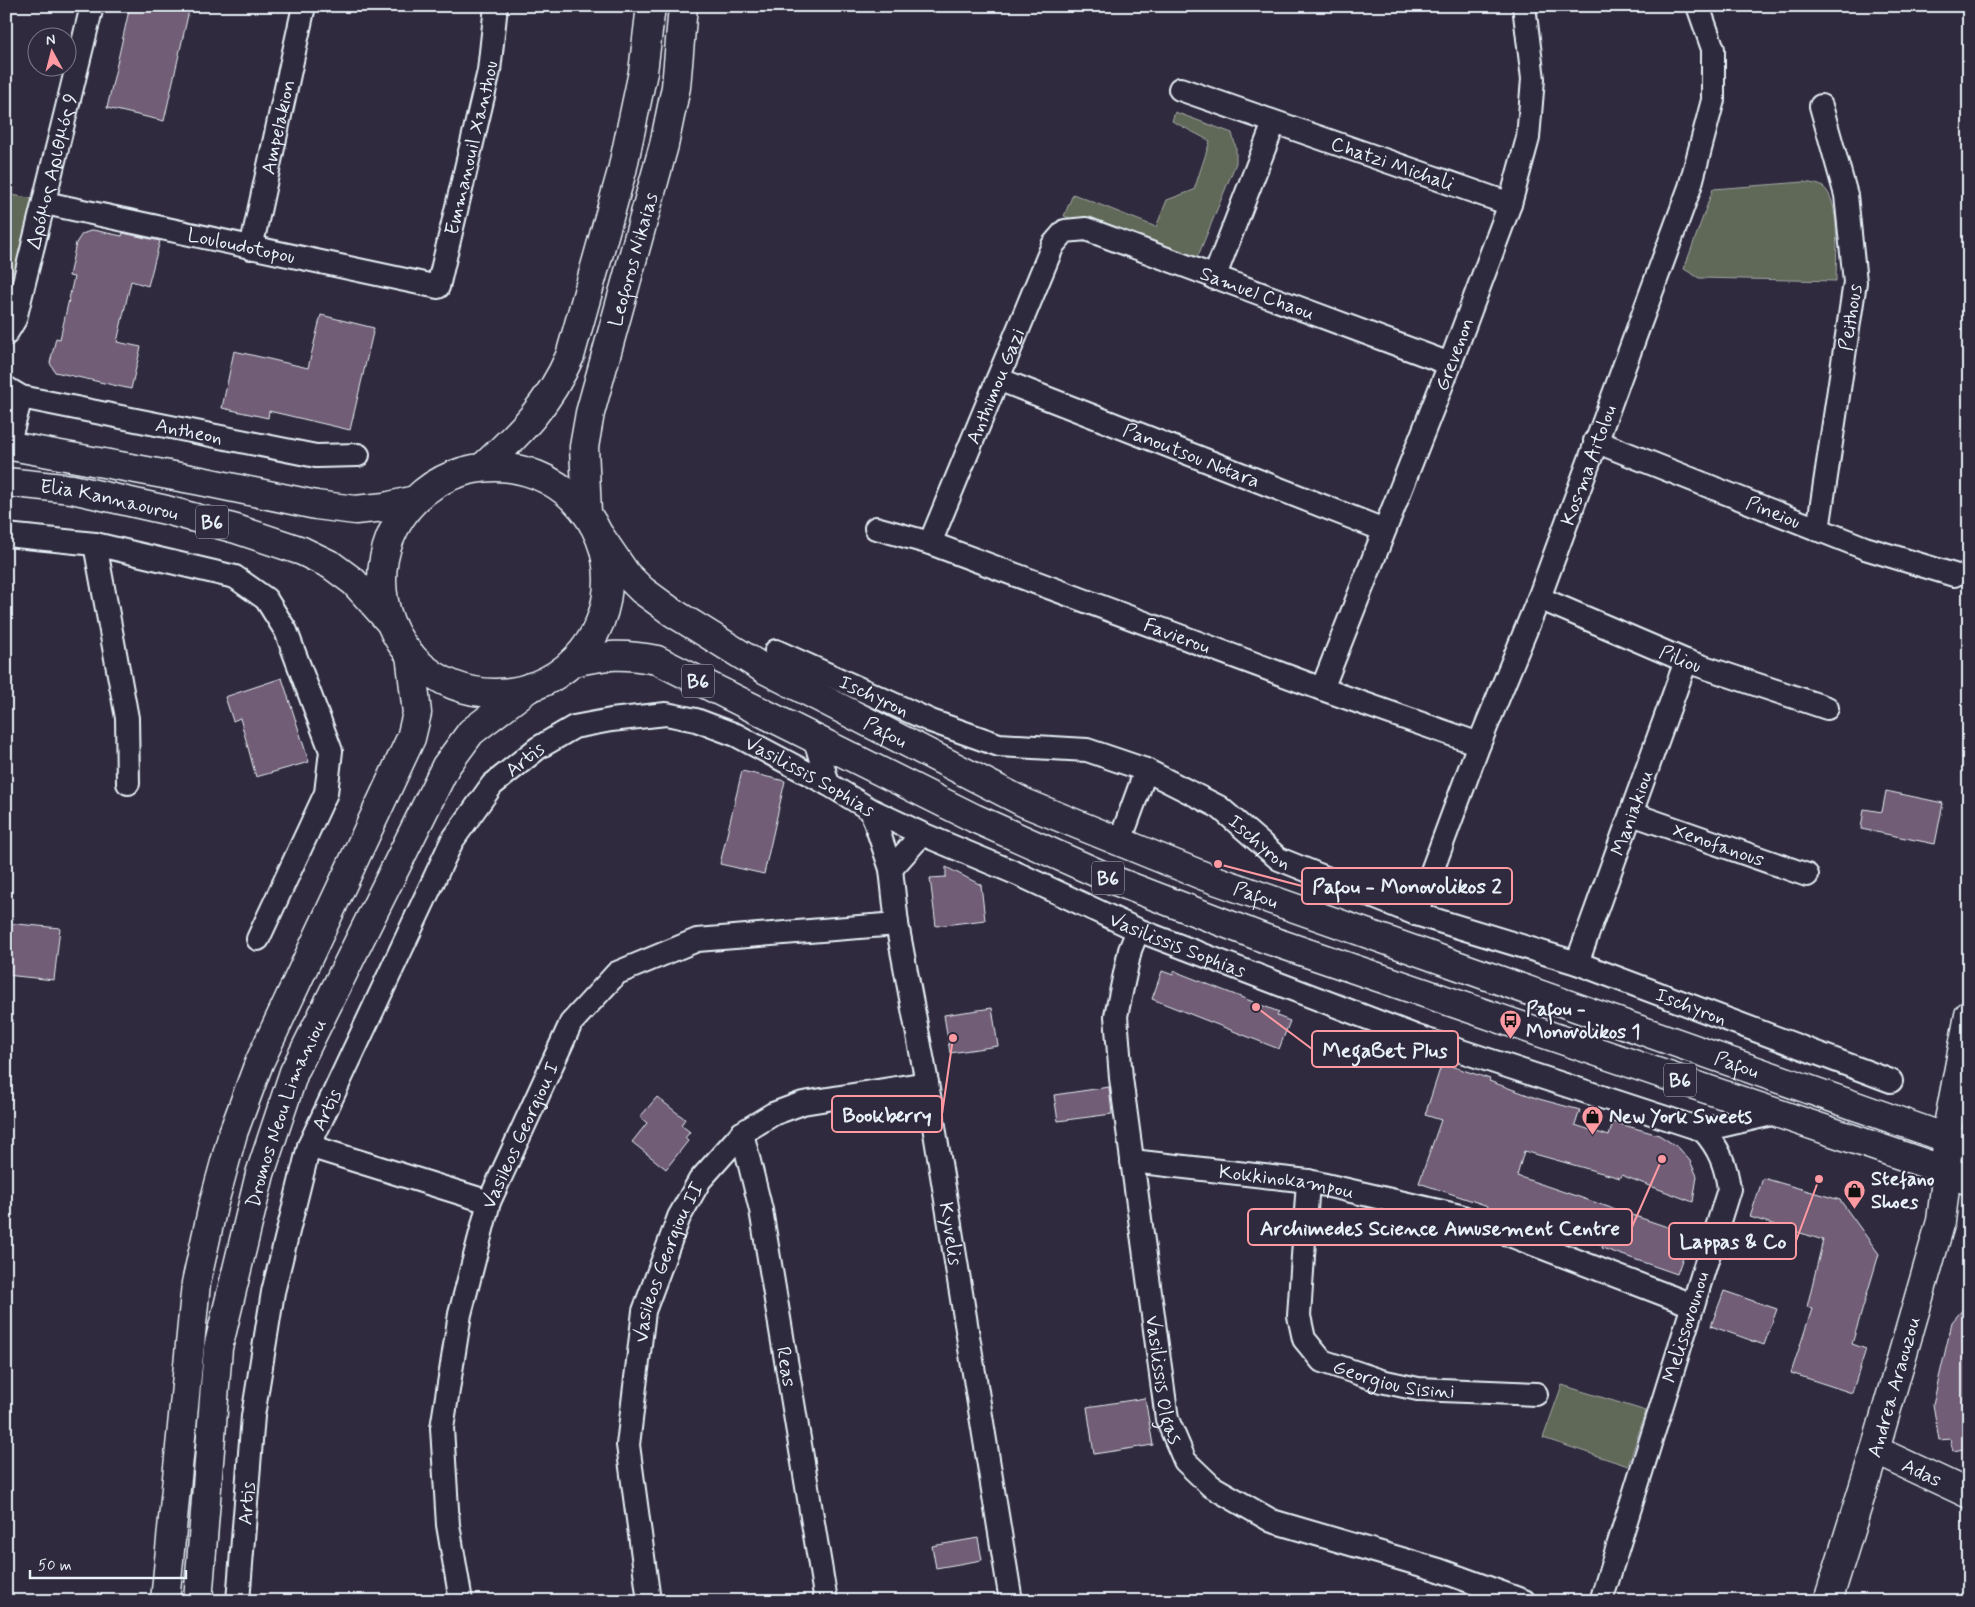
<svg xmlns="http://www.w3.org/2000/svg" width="1975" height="1607" viewBox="0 0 1975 1607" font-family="Mynerve,sans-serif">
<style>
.green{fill:#616759;stroke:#a4aca8}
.building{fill:#715d74;stroke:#e8f1f8}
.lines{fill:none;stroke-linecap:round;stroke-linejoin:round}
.minor-casing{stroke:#e8f1f8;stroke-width:26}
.tertiary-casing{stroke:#e8f1f8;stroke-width:31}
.secondary-casing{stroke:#e8f1f8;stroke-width:31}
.primary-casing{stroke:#e8f1f8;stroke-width:31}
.minor{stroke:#2f2a3d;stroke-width:22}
.tertiary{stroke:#2f2a3d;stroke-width:28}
.secondary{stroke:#2f2a3d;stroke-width:28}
.primary{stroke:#2f2a3d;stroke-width:28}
.labels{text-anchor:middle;stroke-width:4;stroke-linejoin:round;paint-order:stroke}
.shield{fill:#2f2a3d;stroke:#b0b5c0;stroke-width:1}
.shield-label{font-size:19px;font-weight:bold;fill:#e8f1f8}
.street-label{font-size:20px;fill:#e8f1f8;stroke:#2f2a3d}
.poi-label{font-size:20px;font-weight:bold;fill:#e8f1f8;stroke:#2f2a3d;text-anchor:start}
.leader{fill:none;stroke:#ff9aa2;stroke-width:2}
.callout-dot{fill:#ff9aa2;stroke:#2f2a3d;stroke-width:2}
.callout{fill:#2f2a3d;stroke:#ff9aa2;stroke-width:2}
.callout-label{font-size:21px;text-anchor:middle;font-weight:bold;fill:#e8f1f8}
</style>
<rect width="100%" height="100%" fill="#2f2a3d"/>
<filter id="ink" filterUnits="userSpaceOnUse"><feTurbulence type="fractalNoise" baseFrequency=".02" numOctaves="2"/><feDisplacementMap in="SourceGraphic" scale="10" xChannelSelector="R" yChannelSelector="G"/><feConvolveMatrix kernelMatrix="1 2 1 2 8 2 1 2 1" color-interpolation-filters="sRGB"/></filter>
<g filter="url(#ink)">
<!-- green -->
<g class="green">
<path d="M1175,112L1232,133L1236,148V163L1198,256L1187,262L1064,216L1073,194L1156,227L1167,200L1194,190L1210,141L1172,121Z"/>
<path d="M1804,182C1810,183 1819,184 1823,187C1841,199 1836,260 1836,281L1699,278L1684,269L1713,189Z"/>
<path d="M6,194L35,199L6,315Z"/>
<path d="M1562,1385L1646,1411L1628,1466L1543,1438Z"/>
</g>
<!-- building -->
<g class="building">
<path d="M130,6H190L164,121L107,108Z"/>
<path d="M93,230L122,236L123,233L160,241L148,286L131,281L117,342L141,347L131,389L55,372L50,363L56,338L60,339L74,277L69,276L76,243L82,234Z"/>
<path d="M321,315L374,328L350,430L269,411L268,418L222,408L234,351L308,368Z"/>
<path d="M282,678L309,762L256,777L240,718L233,721L225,697Z"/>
<path d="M742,771L785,781L764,874L720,864Z"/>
<path d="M1886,791L1943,803L1935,844L1861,829L1864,809L1882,812Z"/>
<path d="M946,867L981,885L985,920L936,926L930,878L946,877Z"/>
<path d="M6,923L60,928L54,980L6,975Z"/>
<path d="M1162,971L1173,975L1174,971L1279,1012L1277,1016L1290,1021L1279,1049L1152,999Z"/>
<path d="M992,1008L998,1046L950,1053L944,1015Z"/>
<path d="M1442,1063L1490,1079L1489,1081L1539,1099L1580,1110L1575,1125L1609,1136L1613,1122L1659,1135L1679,1148L1690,1161L1697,1176L1693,1202L1621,1175L1620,1178L1524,1151L1517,1176L1691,1235L1677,1274L1602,1248L1603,1245L1487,1210L1488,1206L1419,1183L1441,1120L1425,1115Z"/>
<path d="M1109,1087L1112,1114L1058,1121L1054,1095Z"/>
<path d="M657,1097L685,1119L681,1125L690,1132L685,1138L688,1141L666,1169L632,1142L647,1123L640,1117Z"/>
<path d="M1763,1178L1840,1200L1879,1254L1852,1344L1866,1349L1852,1393L1791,1373L1812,1309L1807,1307L1823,1240L1750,1217Z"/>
<path d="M1724,1291L1777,1309L1764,1345L1711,1326Z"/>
<path d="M1969,1302V1448L1953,1451L1950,1439L1939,1440L1933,1404L1952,1322Z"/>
<path d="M1145,1398L1153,1445L1094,1454L1087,1407Z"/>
<path d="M978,1538L982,1560L936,1568L932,1546Z"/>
</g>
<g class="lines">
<defs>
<g id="minor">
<path id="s1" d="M1180,89L1510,204"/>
<path id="s2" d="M45,203L438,287L489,71L496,6"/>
<path id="s3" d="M251,248L304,6"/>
<path d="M1214,278L1274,123"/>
<path id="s4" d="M6,334L15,319L92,6"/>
<path id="s5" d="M998,379L1384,530"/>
<path id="s6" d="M6,388L21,397L316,456L358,455"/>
<path id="s7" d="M1595,441L1865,548L1954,575"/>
<path d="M8,445L21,397"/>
<path id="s8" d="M876,528L930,543L1322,689L1479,744"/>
<path id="s9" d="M1818,530L1855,282L1846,195L1821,106"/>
<path d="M6,535L95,544L235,577L266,599L286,631L331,751L326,793L258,939"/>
<path id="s10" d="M930,543L1053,245L1065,231L1086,229L1450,364"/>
<path d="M95,544L127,718L128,783"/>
<path id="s11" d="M1539,598L1686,661L1827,708"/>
<path id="s12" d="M776,651L931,721L999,745L1087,750L1146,770L1219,807L1279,859L1416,914L1577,963L1891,1081"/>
<path id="s13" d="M1322,689L1450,364L1510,204L1528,138L1533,79L1524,6"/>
<path d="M815,740L828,784"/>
<path id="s14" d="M871,810L891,869L897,924L927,1083L1011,1601"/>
<path id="s15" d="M1632,814L1807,875"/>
<path d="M1120,841L1146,770"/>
<path d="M891,869L922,834"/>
<path id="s16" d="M1416,914L1479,744L1539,598L1690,187L1713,100V49L1698,6"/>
<path id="s17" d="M1138,930L1130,950L1116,1016L1121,1078L1167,1419L1185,1461L1211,1486L1272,1521L1439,1570L1524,1601"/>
<path id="s18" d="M1577,963L1686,661"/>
<path d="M1703,1130L1776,1113"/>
<path id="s19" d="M742,1133L761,1210L826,1601"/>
<path d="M309,1146L489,1202"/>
<path id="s20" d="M1132,1161L1308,1181L1460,1216L1692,1305"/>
<path id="s21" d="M1308,1181L1299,1316L1304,1339L1322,1361L1381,1381L1418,1389L1536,1394"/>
<path id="s22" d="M238,1601L253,1416L273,1292L309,1146L452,841L492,785L538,748L574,727L611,720L666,714L696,720L736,735L828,784L871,810L922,834L1018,874L1138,930L1415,1036L1703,1130C1719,1148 1726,1165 1729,1189L1601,1601"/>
<path id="s23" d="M461,1601L448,1525L442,1428L460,1314L489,1202L571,1023L617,973L697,940L897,924"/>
<path id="s24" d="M649,1601L628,1445L644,1311L679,1217L700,1180L742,1133L773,1114L803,1103L927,1083"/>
</g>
<g id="tertiary">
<path id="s25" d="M1875,1450L1969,1494"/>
</g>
<g id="secondary">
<path d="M483,467C521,432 549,404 570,356L622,171L643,72L651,6"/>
<path id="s26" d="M587,513L584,447L590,413L664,145L676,87L683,6"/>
<path id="s27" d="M1828,1601L1875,1450L1941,1221L1947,1171L1946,1136L1969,1015"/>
</g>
<g id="primary">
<path d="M6,445L201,481L316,505L355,510L385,507L415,500"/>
<circle cx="495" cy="580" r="113"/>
<path id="s28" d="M6,482L72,489L166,510L236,529L302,551L331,565L354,582L388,620"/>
<path id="s29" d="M600,536L626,574L642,590L672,612L766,670L1025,803L1204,876L1969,1146"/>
<path d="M573,662C607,655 622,653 657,660L974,818L1113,880L1266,939L1947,1171L1969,1181"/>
<path d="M165,1601L196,1283L213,1206L233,1133L259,1063L411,738L417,713L410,654"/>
<path id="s30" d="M198,1601L218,1348L260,1174L294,1072L446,766L471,732L530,687"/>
</g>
</defs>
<!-- minor casing -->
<use href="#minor" class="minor-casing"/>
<!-- tertiary casing -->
<use href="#tertiary" class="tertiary-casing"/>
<!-- secondary casing -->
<use href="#secondary" class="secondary-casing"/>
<!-- primary casing -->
<use href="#primary" class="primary-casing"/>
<!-- minor -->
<use href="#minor" class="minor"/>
<!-- tertiary -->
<use href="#tertiary" class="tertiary"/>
<!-- secondary -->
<use href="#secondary" class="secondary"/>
<!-- primary -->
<use href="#primary" class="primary"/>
</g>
</g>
<!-- icons -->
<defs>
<symbol id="bus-pin" viewBox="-11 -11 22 30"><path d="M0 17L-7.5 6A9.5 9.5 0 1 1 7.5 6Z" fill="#ff9aa2" stroke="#2f2a3d"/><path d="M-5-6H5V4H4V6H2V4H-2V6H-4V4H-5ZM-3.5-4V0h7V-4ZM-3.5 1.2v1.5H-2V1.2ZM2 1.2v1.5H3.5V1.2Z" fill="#111"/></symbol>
<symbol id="shop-pin" viewBox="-11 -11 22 30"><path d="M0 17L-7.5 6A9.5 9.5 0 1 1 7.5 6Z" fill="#ff9aa2" stroke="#2f2a3d"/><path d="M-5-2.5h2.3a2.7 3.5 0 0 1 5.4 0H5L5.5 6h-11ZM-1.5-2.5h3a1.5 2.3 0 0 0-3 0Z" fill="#111"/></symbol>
</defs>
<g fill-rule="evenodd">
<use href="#bus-pin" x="1498" y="1008" width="25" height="34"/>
<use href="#shop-pin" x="1580" y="1104" width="25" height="34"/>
<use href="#shop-pin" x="1842" y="1178" width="25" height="34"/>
</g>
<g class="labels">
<!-- shield labels -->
<g class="shield">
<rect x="196" y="505.5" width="32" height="33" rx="4"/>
<rect x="682" y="664.5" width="32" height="33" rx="4"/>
<rect x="1092" y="861.5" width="32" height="33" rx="4"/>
<rect x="1664" y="1063.5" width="32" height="33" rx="4"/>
</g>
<g class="shield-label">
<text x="212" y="529">B6</text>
<text x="698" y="688">B6</text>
<text x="1108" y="885">B6</text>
<text x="1680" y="1087">B6</text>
</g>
<!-- street labels -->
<g class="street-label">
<text dy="7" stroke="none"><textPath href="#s3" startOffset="124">Ampelakion</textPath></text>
<text dy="7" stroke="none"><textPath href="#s2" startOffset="545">Emmanouil Xanthou</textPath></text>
<text dy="7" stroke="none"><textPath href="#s1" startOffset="225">Chatzi Michali</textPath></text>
<text dy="7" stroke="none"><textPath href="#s4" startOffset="170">Δρόμος Αριθμός 9</textPath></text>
<text dy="7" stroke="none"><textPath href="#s2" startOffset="201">Louloudotopou</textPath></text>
<text dy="7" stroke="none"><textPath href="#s26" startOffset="260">Leoforos Nikaias</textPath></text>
<text dy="7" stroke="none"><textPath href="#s10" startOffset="545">Samuel Chaou</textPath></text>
<text dy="7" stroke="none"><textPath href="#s9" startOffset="215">Peithous</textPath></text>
<text dy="7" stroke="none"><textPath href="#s13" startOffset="360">Grevenon</textPath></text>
<text dy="7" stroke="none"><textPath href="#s10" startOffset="170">Anthimou Gazi</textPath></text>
<text dy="7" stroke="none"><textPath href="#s6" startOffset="189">Antheon</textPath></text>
<text dy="7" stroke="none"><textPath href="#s5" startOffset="208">Panoutsou Notara</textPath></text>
<text dy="7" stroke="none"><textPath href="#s16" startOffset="481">Kosma Aitolou</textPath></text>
<text dy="7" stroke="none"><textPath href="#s28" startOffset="105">Elia Kannaourou</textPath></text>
<text dy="7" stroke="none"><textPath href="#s7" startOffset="192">Pineiou</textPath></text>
<text dy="7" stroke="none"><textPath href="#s8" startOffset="320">Favierou</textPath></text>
<text dy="7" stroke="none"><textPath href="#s11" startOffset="154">Piliou</textPath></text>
<text dy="7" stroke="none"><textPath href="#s12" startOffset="108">Ischyron</textPath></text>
<text dy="7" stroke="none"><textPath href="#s29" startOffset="351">Pafou</textPath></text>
<text dy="7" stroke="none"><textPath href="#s22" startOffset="909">Artis</textPath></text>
<text dy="7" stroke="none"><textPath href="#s22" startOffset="1219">Vasilissis Sophias</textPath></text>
<text dy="7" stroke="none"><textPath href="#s18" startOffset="160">Maniakiou</textPath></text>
<text dy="7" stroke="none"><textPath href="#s12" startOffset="528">Ischyron</textPath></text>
<text dy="7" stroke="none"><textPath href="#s15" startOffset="92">Xenofanous</textPath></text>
<text dy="7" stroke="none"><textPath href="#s29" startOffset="756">Pafou</textPath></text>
<text dy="7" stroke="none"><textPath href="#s22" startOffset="1624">Vasilissis Sophias</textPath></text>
<text dy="7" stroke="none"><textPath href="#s12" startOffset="992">Ischyron</textPath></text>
<text dy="7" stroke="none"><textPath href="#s29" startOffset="1266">Pafou</textPath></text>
<text dy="7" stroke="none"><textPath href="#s22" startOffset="502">Artis</textPath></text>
<text dy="7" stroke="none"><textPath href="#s30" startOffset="499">Dromos Neou Limaniou</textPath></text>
<text dy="7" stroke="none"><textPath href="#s23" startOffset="479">Vasileos Georgiou I</textPath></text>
<text dy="7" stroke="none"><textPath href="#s20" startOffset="156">Kokkinokampou</textPath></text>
<text dy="7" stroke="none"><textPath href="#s14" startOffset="432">Kyvelis</textPath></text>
<text dy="7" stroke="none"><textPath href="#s24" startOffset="346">Vasileos Georgiou II</textPath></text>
<text transform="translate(1685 1327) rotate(-73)" y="7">Melissovounou</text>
<text dy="7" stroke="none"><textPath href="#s19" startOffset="238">Reas</textPath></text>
<text dy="7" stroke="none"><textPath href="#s21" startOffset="262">Georgiou Sisini</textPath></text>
<text dy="7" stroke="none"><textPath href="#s17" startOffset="456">Vasilissis Olgas</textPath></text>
<text dy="7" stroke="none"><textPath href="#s27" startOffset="224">Andrea Araouzou</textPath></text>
<text dy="7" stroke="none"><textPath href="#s25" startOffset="52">Adas</textPath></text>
<text dy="7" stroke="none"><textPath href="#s22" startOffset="98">Artis</textPath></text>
</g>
<!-- poi labels -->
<g class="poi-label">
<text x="1526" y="1015">Pafou -<tspan x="1526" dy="23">Monovolikos 1</tspan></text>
<text x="1609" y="1123">New York Sweets</text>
<text x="1871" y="1185">Stefano<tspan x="1871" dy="23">Shoes</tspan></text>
</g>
</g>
<!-- callouts -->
<path class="leader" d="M1218 864L1302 886M1256 1007L1312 1049M953 1038L942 1114M1662 1159L1632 1227M1819 1179L1796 1241"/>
<g class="callout-dot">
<circle cx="1218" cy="864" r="5"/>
<circle cx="1256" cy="1007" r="5"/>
<circle cx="953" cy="1038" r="5"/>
<circle cx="1662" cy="1159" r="5"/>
<circle cx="1819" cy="1179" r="5"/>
</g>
<g class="callout">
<rect x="1302" y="868" width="210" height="36" rx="5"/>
<rect x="1312" y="1031" width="146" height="36" rx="5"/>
<rect x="832" y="1096" width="110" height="36" rx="5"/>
<rect x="1248" y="1209" width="384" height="36" rx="5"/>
<rect x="1669" y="1223" width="127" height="36" rx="5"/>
</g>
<g class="callout-label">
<text x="1407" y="893">Pafou - Monovolikos 2</text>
<text x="1385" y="1057">MegaBet Plus</text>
<text x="887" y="1122">Bookberry</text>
<text x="1440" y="1235">Archimedes Science Amusement Centre</text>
<text x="1733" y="1248">Lappas &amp; Co</text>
</g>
<!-- margin -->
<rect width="1975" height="1607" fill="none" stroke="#2f2a3d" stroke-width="25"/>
<rect x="12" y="12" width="1950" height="1582" fill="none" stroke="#e8f1f8" stroke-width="2" filter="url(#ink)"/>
<!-- north arrow -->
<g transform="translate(52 52) rotate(353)"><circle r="24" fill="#2f2a3d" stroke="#797a88"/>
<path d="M0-4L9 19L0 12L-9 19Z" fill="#ff9aa2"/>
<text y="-8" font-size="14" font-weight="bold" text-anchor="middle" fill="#e8f1f8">N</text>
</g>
<!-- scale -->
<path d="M30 1570v8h156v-8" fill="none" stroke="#e8f1f8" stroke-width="2.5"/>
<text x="38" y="1570" font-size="15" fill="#e8f1f8" stroke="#2f2a3d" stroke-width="4" paint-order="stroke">50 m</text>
</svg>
